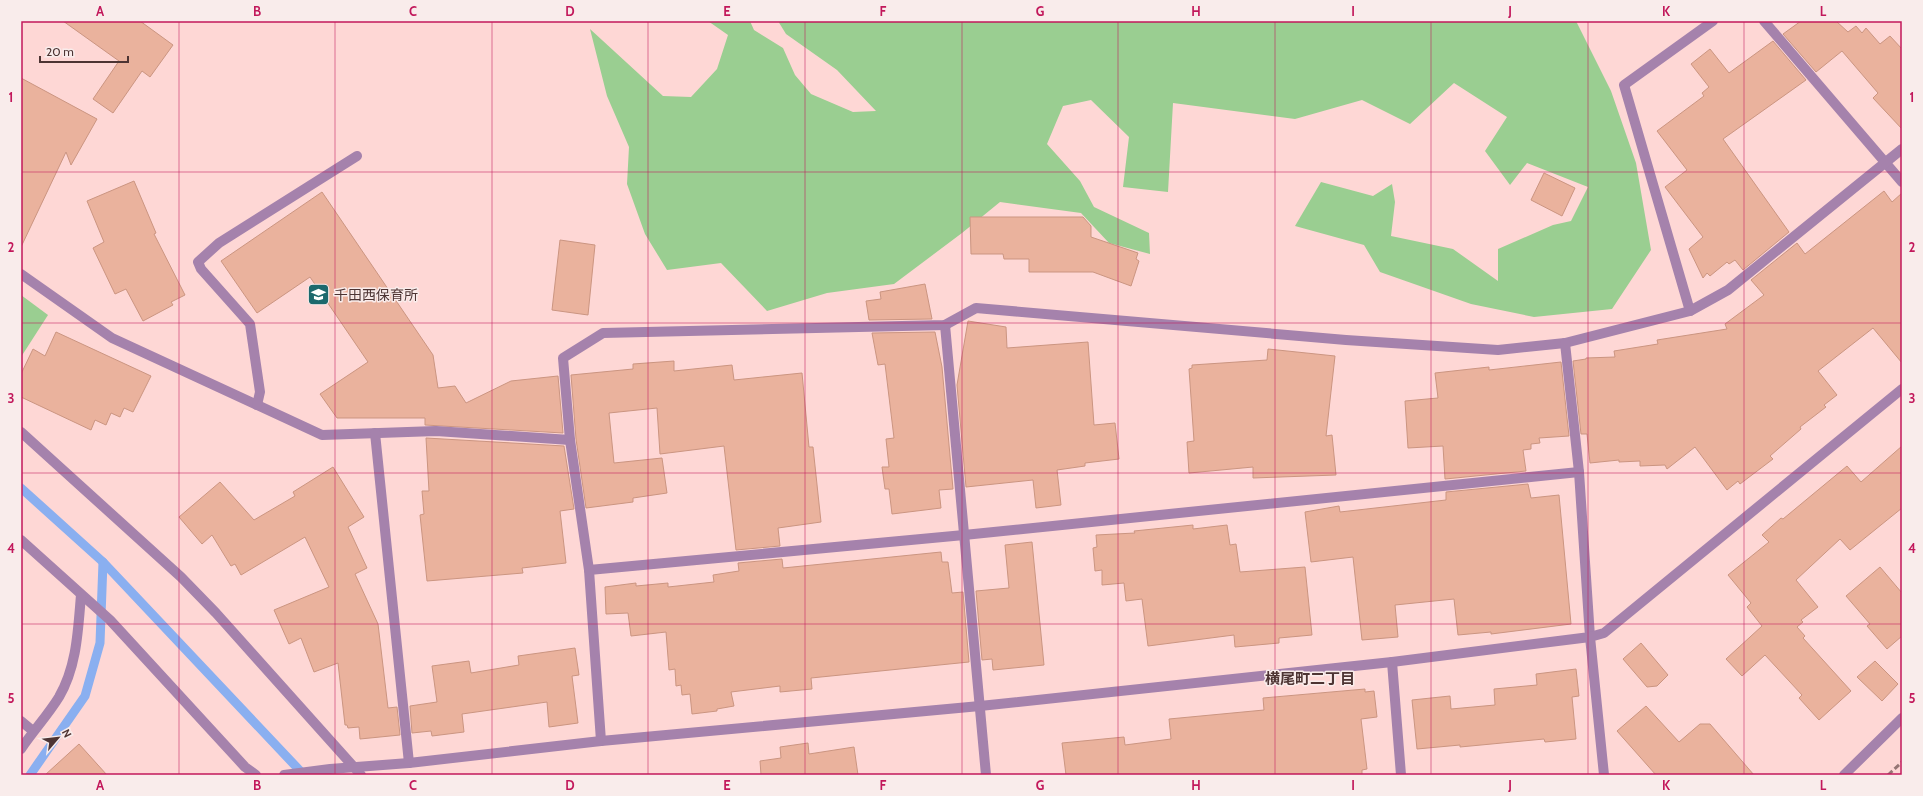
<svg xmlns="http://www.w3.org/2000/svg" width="1923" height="796" viewBox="0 0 1923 796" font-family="Cabin,'Noto Sans JP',sans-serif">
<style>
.green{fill:#9ace91}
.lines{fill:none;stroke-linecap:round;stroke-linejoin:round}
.stream{stroke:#8aaff0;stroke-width:9}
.building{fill:#eab29d;stroke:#cb9581}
.minor{stroke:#a582ac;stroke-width:10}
.rail{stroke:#957675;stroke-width:3;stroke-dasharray:6 3;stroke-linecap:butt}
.grid{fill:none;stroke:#c2185b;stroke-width:1;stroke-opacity:0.55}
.labels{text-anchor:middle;stroke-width:3;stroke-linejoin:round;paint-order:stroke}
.poi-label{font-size:14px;fill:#4d3433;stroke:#f9eceb;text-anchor:start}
.neighbourhood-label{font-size:15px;font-weight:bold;fill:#4d3433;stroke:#f9eceb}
.neatline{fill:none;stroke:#c2185b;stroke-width:1.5}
.grid-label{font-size:13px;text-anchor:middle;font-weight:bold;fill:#c2185b}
</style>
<rect width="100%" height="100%" fill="#fed7d5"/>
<!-- green -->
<g class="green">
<path d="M708,21H750L754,30L783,48L795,75L811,94L853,112L876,111L837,70L786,34L778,21H1576L1611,91L1636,163L1651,250L1612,309L1534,317L1471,304L1380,272L1364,245L1295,226L1321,182L1373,196L1392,184L1395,202L1391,236L1453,249L1498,281V249L1553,225L1571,221L1588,187L1527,163L1510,185L1485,151L1507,117L1454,83L1410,124L1362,100L1295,119L1173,103L1168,192L1123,187L1129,137L1091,100L1063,106L1047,144L1080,181L1094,207L1149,233L1150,254L1109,243L1081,213L1000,202L962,233L894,284L827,293L767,311L721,263L667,270L645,234L627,184L629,147L607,96L590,29L663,96L691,97L717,69L728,35Z"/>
<path d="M21,295L48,315L21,357Z"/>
</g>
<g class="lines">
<!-- stream -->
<g class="stream">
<path d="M21,488L103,562L304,775"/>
<path d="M30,775L85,696L100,643L103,562"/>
</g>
</g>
<!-- building -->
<g class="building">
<path d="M63,21H140L173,45L150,77L142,71L113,113L93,99L119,61Z"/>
<path d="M1801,21H1836L1848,32L1856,26L1862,33L1866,28L1880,44L1890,36L1902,49V129L1873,98L1878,93L1842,51L1816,72L1783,34Z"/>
<path d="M1773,41L1806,80L1723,139L1789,232L1743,270L1735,260L1729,264L1727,262L1710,276L1707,273L1703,278L1689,249L1703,237L1665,187L1687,170L1657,131L1704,96L1702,93L1709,87L1691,64L1710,49L1729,73Z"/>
<path d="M21,78L97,119L71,165L66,152L21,247Z"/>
<path d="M1544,173L1575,188L1562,216L1531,200Z"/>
<path d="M134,181L156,233L154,234L185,295L171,302L173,305L143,321L126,289L115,294L93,248L104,242L87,201Z"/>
<path d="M1884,191L1892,202L1902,193V363L1873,328L1818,371L1837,395L1824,405L1826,407L1800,427L1801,429L1770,456L1773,459L1740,484L1738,481L1727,490L1695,447L1667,469L1665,465L1640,466V461L1619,462V460L1590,463L1587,434H1581L1573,361L1586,359V358L1615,357L1614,351L1658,344L1657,340L1727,329L1725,324L1764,295L1751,280L1797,243L1805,254Z"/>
<path d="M322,192L433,355L438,388L455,386L466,403L511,381L558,376L563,433L425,425V418H337L320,394L368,362L310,277L257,313L221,261Z"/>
<path d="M970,217H1083L1091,226V237L1138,253L1136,259L1139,261L1131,286L1093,272H1029V259H1004L1003,254H971Z"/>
<path d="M560,240L595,245L588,315L552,310Z"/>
<path d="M925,284L932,319L869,320L866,301L881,299L880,292Z"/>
<path d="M968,321L1006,327L1007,348L1088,342L1094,425L1115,423L1119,459L1085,463V466L1057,470L1061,505L1036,508L1033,480L966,487L957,385Z"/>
<path d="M56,332L151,376L133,412L124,408L120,417L111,413L106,425L95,420L91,430L21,397V374L33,349L45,356Z"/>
<path d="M935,332L942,367L953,489L939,490L941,508L892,514L889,489H885L882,467H889L886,439L894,438L885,364L878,365L872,333Z"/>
<path d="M1268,349L1335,356L1326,436L1332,435L1336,475L1253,478V467L1189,473L1187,442L1194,441L1189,369L1192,368V365L1267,360Z"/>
<path d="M674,361V371L732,365L734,380L802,373L809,447H813L821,522L778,528L780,546L736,550L724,446L660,454L657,408L609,413L614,463L662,458L667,493L633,498V502L586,508L576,439L571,375L633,369V364Z"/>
<path d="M1561,362L1569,436L1539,438L1540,443L1531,444V449L1523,450L1526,471L1445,479L1443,446L1408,448L1405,401L1438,398L1435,373L1489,367V370Z"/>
<path d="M426,438L564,446L574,509L560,511L566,563L522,568L523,573L427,581L420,515L424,514L422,491H429Z"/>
<path d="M1902,446V508L1850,550L1840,539L1796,580L1818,607L1801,620L1803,622L1797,627L1805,636L1803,638L1851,691L1819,720L1799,698L1802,695L1765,655L1742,676L1726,659L1762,626L1747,607L1751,603L1728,575L1769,542L1762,535L1781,518L1783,519L1847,466L1861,482Z"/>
<path d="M333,467L364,517L348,527L367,568L355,574L378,624L388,708L397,707L400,735L360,739L359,727L348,728L347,725H345L338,663L314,672L301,638L289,644L274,610L329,587L305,537L241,575L235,564L231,566L212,535L202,544L179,517L220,482L254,520L295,496L293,492Z"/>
<path d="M1528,484L1531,498L1559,495L1571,624L1491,634V632L1458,635L1454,599L1395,605L1398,637L1362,640L1353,557L1311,562L1305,512L1339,506L1340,512L1446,500V492Z"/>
<path d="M1193,525V529L1227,525L1230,545L1236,544L1240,572L1305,567L1312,635L1279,638V643L1235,647L1234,635L1148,646L1142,599L1126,601L1124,583L1102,585V570L1095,571L1093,548L1097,547L1096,535L1135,533L1134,531Z"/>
<path d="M1032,542L1044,665L993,670L992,659L982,660L976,591L1009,588L1005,545Z"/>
<path d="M941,552L942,562H948L952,593L963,592L969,662L811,678L812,689L780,692V686L731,692L734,706L717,709V711L692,714L690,694L682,695L681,685L676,686L675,669L669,670L666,632L631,636L628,613L606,614L605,587L636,583V586L668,583V587L714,582L713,575L739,571L738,563L782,559L783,568Z"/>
<path d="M1880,567L1902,593V636L1887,649L1867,626L1870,624L1846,596Z"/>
<path d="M1641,643L1668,675L1657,686L1647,687L1623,659Z"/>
<path d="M575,648L579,675L572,676L578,723L549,727L547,702L462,714L464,732L432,736L431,731L412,733L410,706L437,702L432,666L469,661L471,673L519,665L518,656Z"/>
<path d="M1875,661L1898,684L1882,701L1857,677Z"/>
<path d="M1576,669L1579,696L1572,697L1576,739L1545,742L1544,739L1460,747V745L1417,749L1412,700L1450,696L1451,709L1495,705L1494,689L1537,685L1536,674Z"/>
<path d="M1365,689V692L1374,691L1377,717L1361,719L1367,769L1362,770V775H1066L1062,743L1124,737L1125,745L1171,739L1169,719L1264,710L1263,698Z"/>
<path d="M1646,706L1679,742L1700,724H1710L1754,775H1656L1617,731Z"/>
<path d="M808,743L809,754L854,747L858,775H761L760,761L781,758L780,747Z"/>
<path d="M79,744L107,775H45Z"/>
</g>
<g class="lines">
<!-- minor -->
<g class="minor">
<path d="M1764,21L1902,182"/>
<path d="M21,274L112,338L322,435L436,431L570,440"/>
<path d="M1690,311L1624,85L1713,21"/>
<path d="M945,325L986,775"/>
<path d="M257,405L260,392L250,324L201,269L198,262L219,243L357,156"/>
<path d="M21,432L181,577L216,613L361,775"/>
<path d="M375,433L409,763"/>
<path d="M21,540L110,620L245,767L256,775"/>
<path d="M589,570L964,535L1579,472"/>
<path d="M1392,662L1401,775"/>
<path d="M21,721L33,731"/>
<path d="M601,741L589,570L570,440L563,358L603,333L945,325L976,308L1346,340L1498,350L1565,343L1690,311L1728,290L1902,149"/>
<path d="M21,749C33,731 48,715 59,697C77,666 78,630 81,595"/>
<path d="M284,775L330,769L409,763L601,741L980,706L1392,662L1590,637L1579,472L1565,343"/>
<path d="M1604,775L1590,637L1604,633L1902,389"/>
<path d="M1844,775L1902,718"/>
</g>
<!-- rail -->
<path class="rail" d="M1888,775L1902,762"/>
</g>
<!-- grid -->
<path class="grid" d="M179,21V775M335,21V775M492,21V775M648,21V775M805,21V775M962,21V775M1118,21V775M1275,21V775M1431,21V775M1588,21V775M1744,21V775M21,172H1902M21,323H1902M21,473H1902M21,624H1902"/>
<!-- icons -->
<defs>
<symbol id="school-square" viewBox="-11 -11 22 22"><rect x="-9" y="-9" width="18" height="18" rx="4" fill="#1c696d" stroke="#f9eceb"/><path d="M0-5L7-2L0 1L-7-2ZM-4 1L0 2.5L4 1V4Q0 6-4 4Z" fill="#fff"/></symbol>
</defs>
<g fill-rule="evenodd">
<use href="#school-square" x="306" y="282" width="25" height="25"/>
</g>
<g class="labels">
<!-- poi labels -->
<g class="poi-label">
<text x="334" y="300">千田西保育所</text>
</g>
<!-- neighbourhood labels -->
<g class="neighbourhood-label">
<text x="1310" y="684">横尾町二丁目</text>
</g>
</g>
<!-- border -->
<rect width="1923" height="796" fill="none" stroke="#f9eceb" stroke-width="44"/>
<!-- north arrow -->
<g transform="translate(58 738) rotate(62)" stroke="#f9eceb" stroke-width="3" paint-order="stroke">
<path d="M0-3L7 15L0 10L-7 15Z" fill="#4d3433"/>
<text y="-6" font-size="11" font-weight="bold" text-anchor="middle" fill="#4d3433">N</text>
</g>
<!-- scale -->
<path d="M40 56v6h88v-6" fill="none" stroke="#4d3433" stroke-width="2"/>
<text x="46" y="56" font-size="12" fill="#4d3433" stroke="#f9eceb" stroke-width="3" paint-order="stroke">20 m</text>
<rect x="22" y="22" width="1879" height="752" class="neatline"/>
<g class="grid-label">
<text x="100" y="16">A</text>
<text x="257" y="16">B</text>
<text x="413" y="16">C</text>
<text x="570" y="16">D</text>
<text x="727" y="16">E</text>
<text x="883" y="16">F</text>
<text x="1040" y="16">G</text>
<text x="1196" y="16">H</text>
<text x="1353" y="16">I</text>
<text x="1510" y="16">J</text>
<text x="1666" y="16">K</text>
<text x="1823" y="16">L</text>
<text x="11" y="102">1</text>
<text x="1912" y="102">1</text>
<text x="11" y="252">2</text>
<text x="1912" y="252">2</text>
<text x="11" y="403">3</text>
<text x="1912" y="403">3</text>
<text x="11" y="553">4</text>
<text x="1912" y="553">4</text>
<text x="11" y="703">5</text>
<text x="1912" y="703">5</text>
<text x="100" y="790">A</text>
<text x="257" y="790">B</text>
<text x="413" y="790">C</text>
<text x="570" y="790">D</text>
<text x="727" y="790">E</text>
<text x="883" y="790">F</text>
<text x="1040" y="790">G</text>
<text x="1196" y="790">H</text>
<text x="1353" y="790">I</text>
<text x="1510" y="790">J</text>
<text x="1666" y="790">K</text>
<text x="1823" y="790">L</text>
</g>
</svg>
